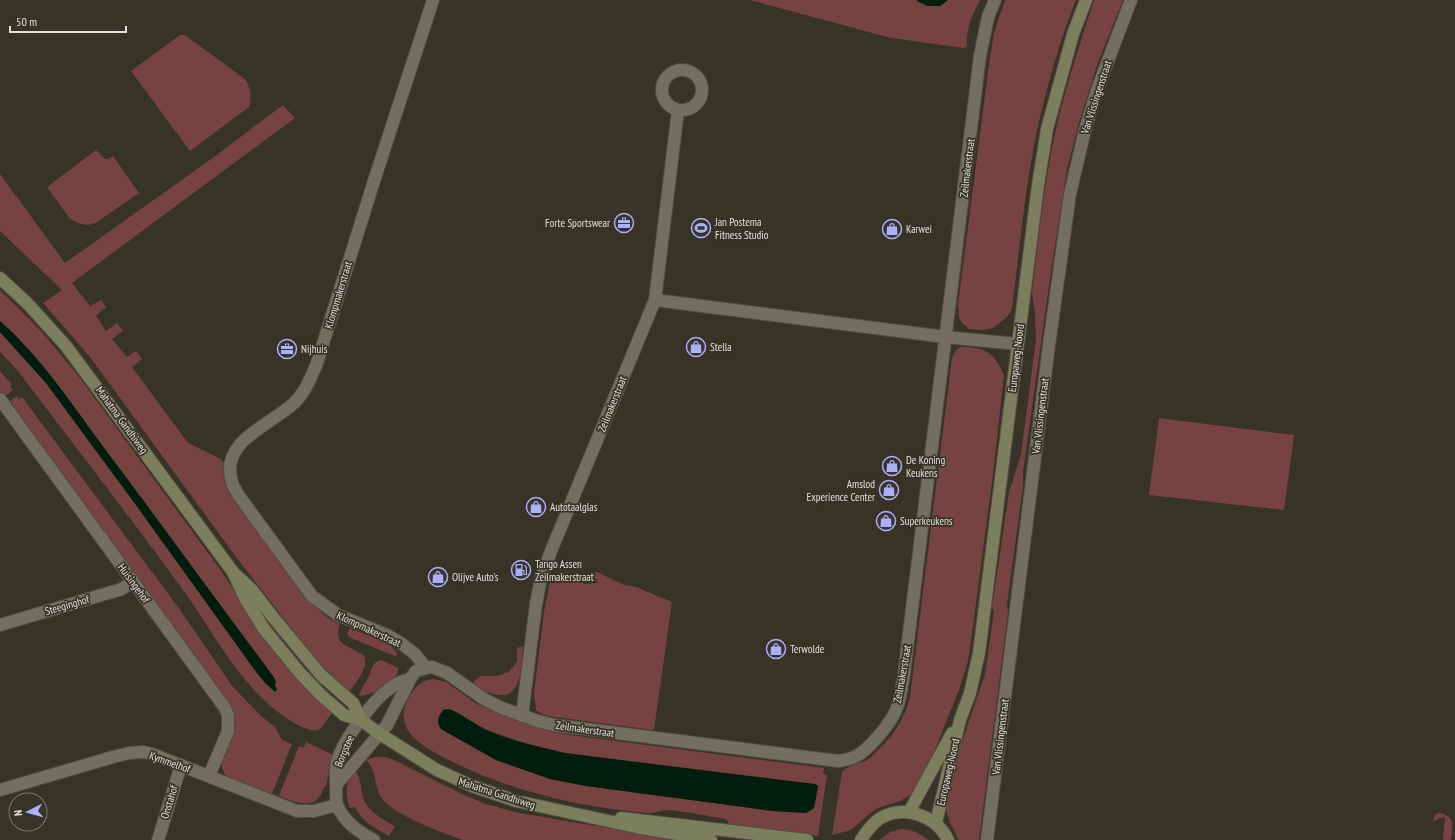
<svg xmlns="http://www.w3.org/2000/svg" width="1455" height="840" viewBox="0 0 1455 840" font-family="'PT Sans Narrow',sans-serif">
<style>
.green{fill:#774341;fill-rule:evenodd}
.water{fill:#001d0d}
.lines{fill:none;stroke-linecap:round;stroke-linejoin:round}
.street-casing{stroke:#524d44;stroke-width:14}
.secondary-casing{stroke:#524d44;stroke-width:14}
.street{stroke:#746e60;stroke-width:12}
.secondary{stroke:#7c7f5d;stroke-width:12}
.labels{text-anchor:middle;stroke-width:3.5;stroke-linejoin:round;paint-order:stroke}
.street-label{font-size:11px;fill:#e3e0d9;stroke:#373326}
.poi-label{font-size:11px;fill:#e3e0d9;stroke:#373326;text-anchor:start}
</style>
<rect width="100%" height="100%" fill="#373326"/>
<!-- green -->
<g class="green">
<path d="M750,0H916L920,3L940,6L948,0H980C972,16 966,28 967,46L964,48L891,38Z"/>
<path d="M1005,0H1076C1058,45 1045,93 1035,140C1024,196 1019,253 1012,309L1007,317L993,328L983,330L969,329L962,323L959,317L958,304L990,57L994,33Z"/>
<path d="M1094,0H1123L1097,65L1079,123L1067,169L1049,285L1023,472V486L1007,604L1008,612L979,840H959L951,825L946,810L948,784L985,674L994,611L992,608L1009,492L1021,455L1036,339L1035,313L1032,293C1038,243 1043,192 1053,143C1063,94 1079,47 1094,0Z"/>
<path d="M180,35H185L246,80C250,88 252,98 249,107L190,151L131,71Z"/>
<path d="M283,105L295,118L72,283L90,306L101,300L106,307L96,316L106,331L117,323L123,331L112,339L127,357L136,351L142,359L132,367L188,443L221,459L224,464C222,475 225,484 230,495L309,601L328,618L340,624C332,647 351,645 364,656C369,667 356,683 349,692L328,675L315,659L236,557L90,357L43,303L62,290L0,231V174L65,263L214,157Z"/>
<path d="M96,150L105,159H108L113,156L139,193L97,222L88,225L81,224L70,219L47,187Z"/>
<path d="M0,290L41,331L77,374L222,572L241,601L332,713L320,729C304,737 266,703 255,691C229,663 210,629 188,597C137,526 83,457 30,387L18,371L0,352V332L46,383L136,505L254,669L265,683L275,691L273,676L219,604L52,377L18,338L0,321Z"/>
<path d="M961,347C985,347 994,352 1004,375L993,474L973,626L968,661L959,690L928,767L916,789L910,795L900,801L878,808L868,815L851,830L832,835L842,772C848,765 859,764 867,760C871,758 875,753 878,750C894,735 905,718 910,697L952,358L956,350Z"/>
<path d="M0,371L12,385L10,387L13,390L6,396L0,391Z"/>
<path d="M17,396L19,400L22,397L178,607L233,687L260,715L275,727L282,740L292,744L272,794C262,790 233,780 226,775C213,762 235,739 235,723C235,712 226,702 221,693L10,401Z"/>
<path d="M1159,418L1294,435L1284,510L1149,495Z"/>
<path d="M597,572L624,585L636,587L672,602L654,730L554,717L544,715L536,710L534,693L544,612L550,581L554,578L577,575L584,584L598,583L591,573Z"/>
<path d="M350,628L387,643L392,647L397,653L396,656H395L351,638L348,636L347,633Z"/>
<path d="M523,646C521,662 523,697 500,695C490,694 482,690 474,684V681L481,676H497L509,672L517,661V648Z"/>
<path d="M381,660L398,668C399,684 374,694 360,696L359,695L360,692L368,678L373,665L376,662Z"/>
<path d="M433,679L446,682L477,704L506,716L544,729L570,735L824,768L823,774L827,775L818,836L729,824L726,819C706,816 686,811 666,810C660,810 654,814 648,813C577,807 505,790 441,756C421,745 394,730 407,701C413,689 419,681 433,679ZM449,709L456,712L485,729L527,744L565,753L818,786L814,808L806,813L773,811L586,786L550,779L496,760L441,729Z"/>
<path d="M306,742L333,755L326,786L324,787C317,812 297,803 279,796L299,746L304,748Z"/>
<path d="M376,757H384L394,760L458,792L483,803L514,812L584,824L691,840H464C445,834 390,814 381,797C374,785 377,771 366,760Z"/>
<path d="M355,770C362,780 360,786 363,797C367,811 382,819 395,826L389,836C375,828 362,822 355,807L350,808C345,792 345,784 355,770Z"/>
<path d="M1438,813C1455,814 1453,826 1451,840H1443L1445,817L1440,818L1433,822L1435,815Z"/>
<path d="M901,829C912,830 919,832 928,840H880L890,832Z"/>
</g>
<!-- water -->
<g class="water">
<path d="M916,0H948L940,6H927Z"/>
<path d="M0,321C42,358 73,406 107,452C163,526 217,601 273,676L276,681L275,686L277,689L275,692L265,683L254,669L136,505L46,383L0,332Z"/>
<path d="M449,709C462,714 472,723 484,729C507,740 540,747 565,753L815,784L818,786L814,808L806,813L773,811L586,786L550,779L496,760L441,729C436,722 438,717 443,710Z"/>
</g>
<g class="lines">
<defs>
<g id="street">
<circle cx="682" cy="90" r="20"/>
<path d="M655,300L678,110"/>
<path d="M0,399L225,708L228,715V731L209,776"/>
<path d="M0,625L122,589L133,581"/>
<path d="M426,668L415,654L402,644L387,635L338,615L312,596L239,496C237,492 233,487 232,482C219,441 271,425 294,403C305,393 310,379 316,366L374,181L433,0"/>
<path d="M522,716L536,604L541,578L551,551L655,300L945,337L1018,344"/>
<path d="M336,785L387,725L410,679L416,671L426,668L432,667L447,673L484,699L502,708L538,721L554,725L838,761C846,760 855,758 861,753C873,744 890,724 896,710C901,698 902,686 904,674L980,56L988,17L995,0"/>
<path d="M0,790L113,757L129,753L143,752L152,754L297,811H314L337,805"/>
<path d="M158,840L181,765"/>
<path d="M374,840C358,832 344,822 337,805C335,798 337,791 336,784C336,776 335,770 337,762C342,741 376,695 395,685C399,682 405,681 410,679"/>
<path d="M987,840L1049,345L1070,194L1085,130L1098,87L1131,0"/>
</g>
<g id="secondary">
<path d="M0,278L28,304L66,346L233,572L252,590L272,616L321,675L353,703L361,720"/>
<path d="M233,572L245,598L264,629L300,673L321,695L344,715L361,720L380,734L437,770L472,786L516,801L636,827L711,840"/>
<path d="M909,812L952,733"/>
<path d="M621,818L807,840"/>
<path d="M936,823L960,720L970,693L979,653L1038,185L1047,129L1073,34L1086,0"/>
<path d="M861,840C866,832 871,825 879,819C903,804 936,815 948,840"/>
</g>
</defs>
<!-- street casing -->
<use href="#street" class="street-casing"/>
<!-- secondary casing -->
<use href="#secondary" class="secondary-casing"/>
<!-- street -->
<use href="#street" class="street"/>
<!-- secondary -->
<use href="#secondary" class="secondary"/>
</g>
<!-- icons -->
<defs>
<symbol id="office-ring" viewBox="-11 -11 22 22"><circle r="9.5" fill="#373326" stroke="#acaffb" stroke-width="1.5"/><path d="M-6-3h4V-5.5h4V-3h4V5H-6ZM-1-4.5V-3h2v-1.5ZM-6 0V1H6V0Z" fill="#acaffb"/></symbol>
<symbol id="stadium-ring" viewBox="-11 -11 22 22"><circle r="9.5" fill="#373326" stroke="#acaffb" stroke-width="1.5"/><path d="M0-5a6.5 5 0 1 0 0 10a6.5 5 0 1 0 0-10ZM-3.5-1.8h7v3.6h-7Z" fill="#acaffb"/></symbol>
<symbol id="shop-ring" viewBox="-11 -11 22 22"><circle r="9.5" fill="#373326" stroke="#acaffb" stroke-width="1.5"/><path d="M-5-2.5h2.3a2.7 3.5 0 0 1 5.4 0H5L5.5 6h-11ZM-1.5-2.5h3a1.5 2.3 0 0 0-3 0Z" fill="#acaffb"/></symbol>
<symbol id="fuel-ring" viewBox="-11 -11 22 22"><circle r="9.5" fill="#373326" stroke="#acaffb" stroke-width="1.5"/><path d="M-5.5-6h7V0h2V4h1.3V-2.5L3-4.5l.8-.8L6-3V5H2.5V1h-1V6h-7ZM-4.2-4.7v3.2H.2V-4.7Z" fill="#acaffb"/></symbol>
</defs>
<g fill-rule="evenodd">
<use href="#office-ring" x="613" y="212" width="22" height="22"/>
<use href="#stadium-ring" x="690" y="217" width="22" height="22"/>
<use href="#shop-ring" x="881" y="218" width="22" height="22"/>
<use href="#shop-ring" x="685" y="336" width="22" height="22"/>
<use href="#office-ring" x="276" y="338" width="22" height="22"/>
<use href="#shop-ring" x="881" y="455" width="22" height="22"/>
<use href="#shop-ring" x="878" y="479" width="22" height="22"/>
<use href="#shop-ring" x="525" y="496" width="22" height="22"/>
<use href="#shop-ring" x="875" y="510" width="22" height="22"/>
<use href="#fuel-ring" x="510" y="559" width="22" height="22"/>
<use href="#shop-ring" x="427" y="566" width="22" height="22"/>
<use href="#shop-ring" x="765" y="638" width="22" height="22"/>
</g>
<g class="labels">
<!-- street labels -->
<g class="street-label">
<text transform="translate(1096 97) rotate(-72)" y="4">Van Vlissingenstraat</text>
<text transform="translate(967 168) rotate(-83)" y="4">Zeilmakerstraat</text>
<text transform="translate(338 295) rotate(-73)" y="4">Klompmakerstraat</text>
<text transform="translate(1016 358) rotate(-83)" y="4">Europaweg-Noord</text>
<text transform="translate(612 404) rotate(-68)" y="4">Zeilmakerstraat</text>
<text transform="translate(1040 416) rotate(-83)" y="4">Van Vlissingenstraat</text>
<text transform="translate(122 420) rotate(54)" y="4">Mahatma Gandhiweg</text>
<text transform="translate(134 583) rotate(54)" y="4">Huisingehof</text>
<text transform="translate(67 605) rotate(-16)" y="4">Steeginghof</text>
<text transform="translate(369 629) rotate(25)" y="4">Klompmakerstraat</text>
<text transform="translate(902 674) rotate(-80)" y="4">Zeilmakerstraat</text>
<text transform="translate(585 729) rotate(8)" y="4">Zeilmakerstraat</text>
<text transform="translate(1000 737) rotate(-83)" y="4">Van Vlissingenstraat</text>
<text transform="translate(344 751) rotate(-67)" y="4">Borgstee</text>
<text transform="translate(170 762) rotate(20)" y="4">Kymmelhof</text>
<text transform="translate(948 772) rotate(-77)" y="4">Europaweg-Noord</text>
<text transform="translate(497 793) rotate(18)" y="4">Mahatma Gandhiweg</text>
<text transform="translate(169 802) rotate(-73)" y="4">Onstahof</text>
</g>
<!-- poi labels -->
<g class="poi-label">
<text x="715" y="226">Jan Postema<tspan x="715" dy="13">Fitness Studio</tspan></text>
<text x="610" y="227" text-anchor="end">Forte Sportswear</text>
<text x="906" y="233">Karwei</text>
<text x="710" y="351">Stella</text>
<text x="301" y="353">Nijhuis</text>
<text x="906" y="464">De Koning<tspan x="906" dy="13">Keukens</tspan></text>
<text x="875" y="488" text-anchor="end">Amslod<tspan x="875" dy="13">Experience Center</tspan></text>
<text x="550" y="511">Autotaalglas</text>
<text x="900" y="525">Superkeukens</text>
<text x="535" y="568">Tango Assen<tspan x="535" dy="13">Zeilmakerstraat</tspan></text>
<text x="452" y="581">Olijve Auto's</text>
<text x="790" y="653">Terwolde</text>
</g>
</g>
<!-- north arrow -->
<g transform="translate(28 812) rotate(264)"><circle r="19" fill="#373326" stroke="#7c786e"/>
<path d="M0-3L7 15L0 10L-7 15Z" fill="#acaffb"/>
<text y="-6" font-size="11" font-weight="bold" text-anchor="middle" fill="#e3e0d9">N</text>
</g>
<!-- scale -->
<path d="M10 26v6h116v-6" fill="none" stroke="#e3e0d9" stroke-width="2"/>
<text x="16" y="26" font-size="12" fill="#e3e0d9" stroke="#373326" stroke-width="3" paint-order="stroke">50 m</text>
</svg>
